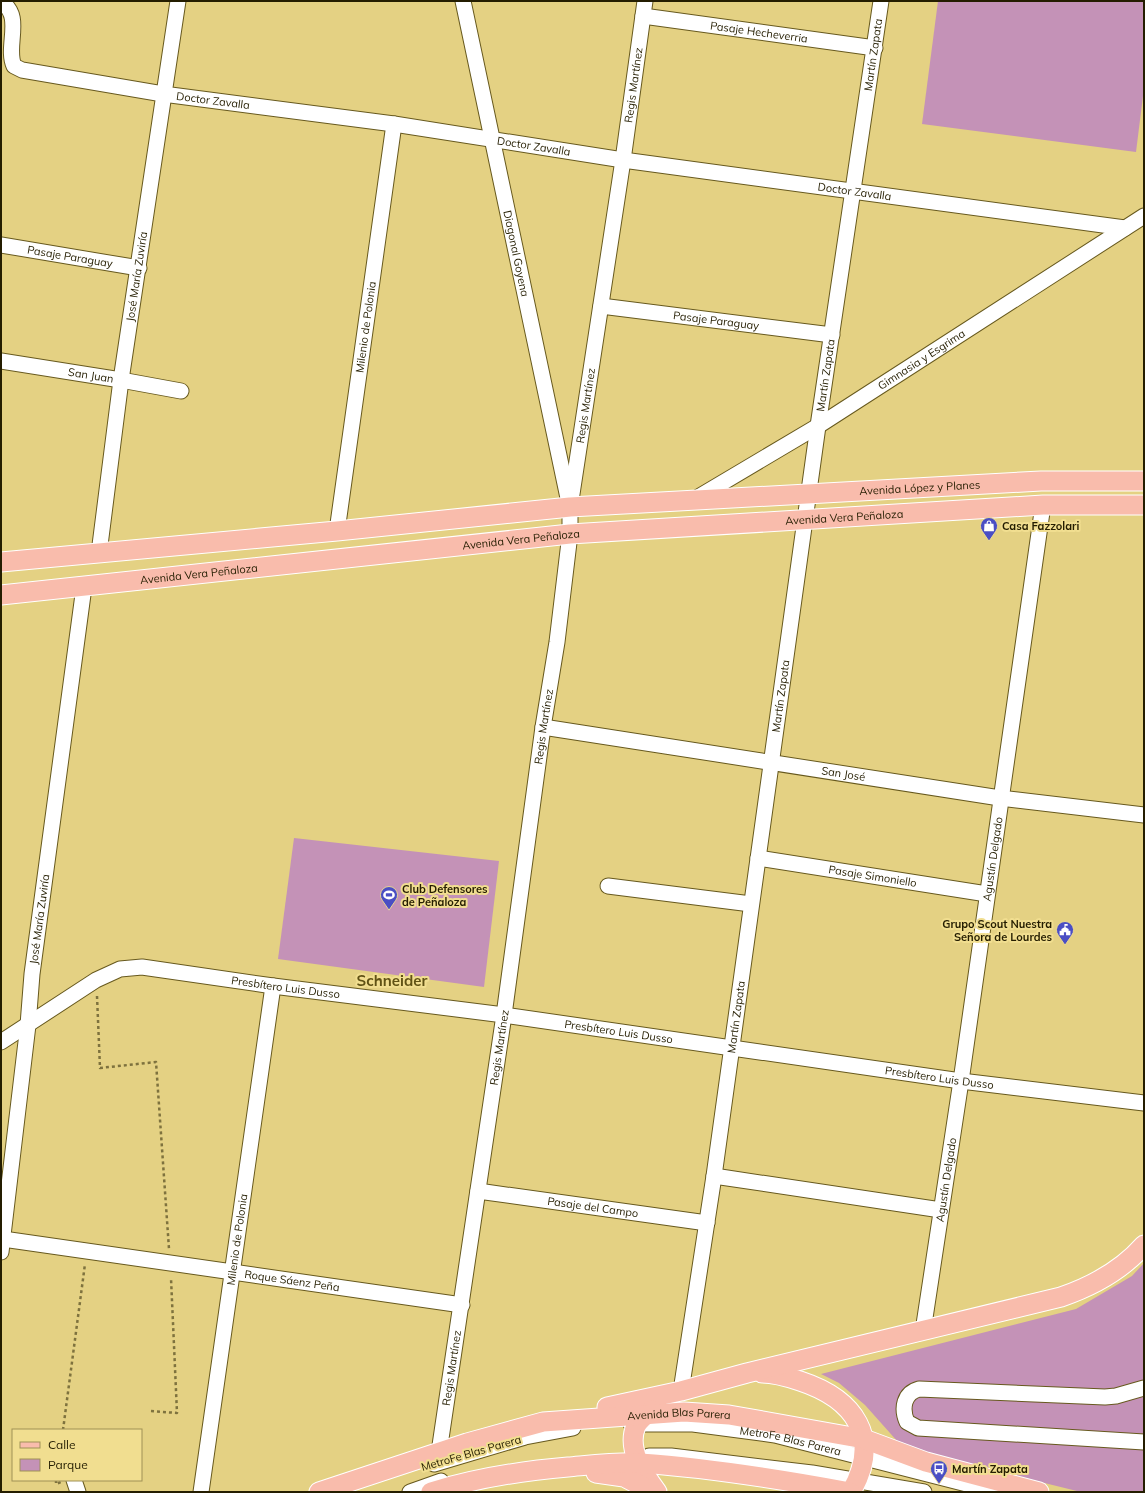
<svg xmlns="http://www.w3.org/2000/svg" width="1145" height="1493" viewBox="0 0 1145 1493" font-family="Mulish,sans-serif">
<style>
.green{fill:#c492b7}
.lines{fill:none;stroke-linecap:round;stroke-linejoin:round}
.minor-casing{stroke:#67591e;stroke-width:17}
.major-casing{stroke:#fff;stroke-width:21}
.path{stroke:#7e723e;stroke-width:2.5;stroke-dasharray:3 3;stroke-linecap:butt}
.minor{stroke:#fff;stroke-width:15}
.major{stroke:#f9bcac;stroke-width:19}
.labels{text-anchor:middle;stroke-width:4;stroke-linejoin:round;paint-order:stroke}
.street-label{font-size:11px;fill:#241d00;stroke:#f1de90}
.poi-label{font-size:11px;font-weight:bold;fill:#241d00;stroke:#f1de90;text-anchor:start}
.district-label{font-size:15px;font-weight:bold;fill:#605215;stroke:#f1de90}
</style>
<rect width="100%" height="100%" fill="#e4d183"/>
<!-- green -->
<g class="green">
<path d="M938,1H1144V88L1136,152L922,124Z"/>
<path d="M294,838L499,861L484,987L278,959Z"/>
<path d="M1144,1263V1492H1081L923,1453L898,1442L865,1405L839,1383L821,1374L1076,1309L1132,1276Z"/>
</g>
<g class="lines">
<defs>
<g id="minor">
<path id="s1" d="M463,1L568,498"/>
<path id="s2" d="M1,2C24,15 5,47 14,66L22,70L163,94L394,124L623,160L1125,228"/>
<path id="s3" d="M643,16L875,48"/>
<path id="s4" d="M1,245L139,268"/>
<path id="s5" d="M601,306L832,335"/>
<path id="s6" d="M1,361L121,380L181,391"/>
<path id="s7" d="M695,499L818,426L1144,216"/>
<path id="s8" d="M337,531L394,124"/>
<path id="s9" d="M99,553L121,380L178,1"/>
<path id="s10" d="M543,727L1000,798L1144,815"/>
<path id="s11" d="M758,858L987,894"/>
<path d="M608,886L751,904"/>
<path id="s12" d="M1,1042L96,980L120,969L142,967L273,986L504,1015L961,1081L1144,1103"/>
<path d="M714,1176L941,1210"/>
<path id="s13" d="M478,1191L707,1223"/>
<path id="s14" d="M3,1239L462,1305"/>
<path id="s15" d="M1,1252L28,1025L32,974L84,587"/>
<path id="s16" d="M923,1331L961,1081L1043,505"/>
<path d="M1144,1388L1116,1396L1105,1397L919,1389C904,1393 901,1408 907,1422L918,1428L1144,1442"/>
<path id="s17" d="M681,1391L714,1176L818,426L881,1"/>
<path id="s18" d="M631,1424H693L775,1435L998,1492"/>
<path id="s19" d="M439,1452L504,1015L543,727L557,642L570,534V507L623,160L645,1"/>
<path d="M649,1456H671L812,1473L924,1492"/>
<path d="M434,1464L525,1437L573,1428"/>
<path d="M74,1480L78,1492"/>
<path id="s20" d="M201,1492L273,986"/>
<path d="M410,1492L441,1481"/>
</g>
<g id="major">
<path id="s21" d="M1,562L337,531L570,507L1041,481H1144"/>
<path id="s22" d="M1,595L570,534L1043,505H1144"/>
<path d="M762,1373C775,1373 788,1377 800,1381C855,1399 882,1438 851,1492"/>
<path d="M607,1407L681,1391L747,1373L1061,1297C1093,1286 1122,1270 1144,1245"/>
<path d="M652,1410C647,1414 639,1420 636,1426C626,1449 644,1474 657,1492"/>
<path d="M596,1473L624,1477L653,1492"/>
<path id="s23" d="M319,1492L467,1443L543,1422L684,1412L729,1415L864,1439L926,1462L1039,1492"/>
<path d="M431,1492C476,1478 521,1471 568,1467C591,1465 616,1462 640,1463C710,1468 780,1479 850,1492"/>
</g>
</defs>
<!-- minor casing -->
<use href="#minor" class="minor-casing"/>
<!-- major casing -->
<use href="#major" class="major-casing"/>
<!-- path -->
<g class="path">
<path d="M97,996L100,1068L156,1062L169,1249"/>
<path d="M151,1411L177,1413L171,1278"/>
<path d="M63,1430L85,1264"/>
<path d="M56,1480V1484L61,1482"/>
</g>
<!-- minor -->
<use href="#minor" class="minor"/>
<!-- major -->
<use href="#major" class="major"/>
</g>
<!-- icons -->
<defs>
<symbol id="shop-pin" viewBox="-11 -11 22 30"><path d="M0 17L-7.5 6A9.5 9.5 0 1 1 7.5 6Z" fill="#4a4ec4" stroke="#f1de90"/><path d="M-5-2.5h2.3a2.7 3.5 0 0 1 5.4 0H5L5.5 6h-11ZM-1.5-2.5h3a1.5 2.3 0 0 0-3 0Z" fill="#fff"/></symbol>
<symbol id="stadium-pin" viewBox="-11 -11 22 30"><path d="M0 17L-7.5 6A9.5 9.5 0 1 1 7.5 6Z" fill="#4a4ec4" stroke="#f1de90"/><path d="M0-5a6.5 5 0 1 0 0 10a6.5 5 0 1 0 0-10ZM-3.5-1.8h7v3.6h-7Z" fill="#fff"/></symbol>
<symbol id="civic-pin" viewBox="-11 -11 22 30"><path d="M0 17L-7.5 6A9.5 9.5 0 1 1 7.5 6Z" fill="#4a4ec4" stroke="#f1de90"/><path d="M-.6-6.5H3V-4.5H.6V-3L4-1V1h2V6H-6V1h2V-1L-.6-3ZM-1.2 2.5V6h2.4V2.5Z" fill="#fff"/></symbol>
<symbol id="bus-pin" viewBox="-11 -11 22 30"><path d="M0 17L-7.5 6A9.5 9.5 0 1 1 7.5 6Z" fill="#4a4ec4" stroke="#f1de90"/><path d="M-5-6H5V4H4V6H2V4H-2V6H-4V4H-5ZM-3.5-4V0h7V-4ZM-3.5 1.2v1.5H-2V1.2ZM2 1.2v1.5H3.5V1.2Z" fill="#fff"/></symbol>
</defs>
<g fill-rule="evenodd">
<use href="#shop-pin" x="979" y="516" width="20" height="27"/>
<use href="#stadium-pin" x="379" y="885" width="20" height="27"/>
<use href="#civic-pin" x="1055" y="920" width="20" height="27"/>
<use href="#bus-pin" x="929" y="1459" width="20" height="27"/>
</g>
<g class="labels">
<!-- street labels -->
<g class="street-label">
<text dy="4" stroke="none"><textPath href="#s3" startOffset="117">Pasaje Hecheverria</textPath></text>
<text dy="4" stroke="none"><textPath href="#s17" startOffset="1350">Martín Zapata</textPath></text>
<text dy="4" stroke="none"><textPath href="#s19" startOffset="1381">Regis Martínez</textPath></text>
<text dy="4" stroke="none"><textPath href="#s2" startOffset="271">Doctor Zavalla</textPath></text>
<text dy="4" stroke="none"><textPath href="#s2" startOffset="595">Doctor Zavalla</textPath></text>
<text dy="4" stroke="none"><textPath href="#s2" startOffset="919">Doctor Zavalla</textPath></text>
<text dy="4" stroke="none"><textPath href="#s1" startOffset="258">Diagonal Goyena</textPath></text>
<text dy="4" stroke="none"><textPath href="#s4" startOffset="70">Pasaje Paraguay</textPath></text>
<text dy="4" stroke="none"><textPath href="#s9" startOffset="279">José María Zuviría</textPath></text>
<text dy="4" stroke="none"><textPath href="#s5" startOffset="116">Pasaje Paraguay</textPath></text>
<text dy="4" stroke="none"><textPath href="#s8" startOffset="206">Milenio de Polonia</textPath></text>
<text dy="4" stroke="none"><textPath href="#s7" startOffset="266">Gimnasia y Esgrima</textPath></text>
<text dy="4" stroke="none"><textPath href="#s6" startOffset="91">San Juan</textPath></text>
<text dy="4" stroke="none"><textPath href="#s17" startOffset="1026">Martín Zapata</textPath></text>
<text dy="4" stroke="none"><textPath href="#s19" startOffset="1057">Regis Martínez</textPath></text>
<text dy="4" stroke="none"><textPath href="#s21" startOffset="922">Avenida López y Planes</textPath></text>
<text dy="4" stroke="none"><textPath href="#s22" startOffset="847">Avenida Vera Peñaloza</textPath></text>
<text dy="4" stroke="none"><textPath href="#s22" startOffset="523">Avenida Vera Peñaloza</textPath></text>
<text dy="4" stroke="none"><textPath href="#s22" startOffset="199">Avenida Vera Peñaloza</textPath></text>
<text dy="4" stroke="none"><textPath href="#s17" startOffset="702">Martín Zapata</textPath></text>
<text dy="4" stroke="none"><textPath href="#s19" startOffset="733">Regis Martínez</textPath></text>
<text dy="4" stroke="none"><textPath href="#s10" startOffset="304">San José</textPath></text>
<text dy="4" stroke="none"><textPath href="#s16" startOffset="477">Agustín Delgado</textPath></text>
<text dy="4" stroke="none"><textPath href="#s11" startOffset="116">Pasaje Simoniello</textPath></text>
<text dy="4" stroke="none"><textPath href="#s15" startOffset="335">José María Zuviría</textPath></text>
<text dy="4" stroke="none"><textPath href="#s12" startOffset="307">Presbítero Luis Dusso</textPath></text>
<text dy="4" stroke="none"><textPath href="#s17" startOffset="378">Martín Zapata</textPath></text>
<text dy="4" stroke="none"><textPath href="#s12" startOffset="643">Presbítero Luis Dusso</textPath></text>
<text dy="4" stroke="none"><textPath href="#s19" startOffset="409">Regis Martínez</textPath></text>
<text dy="4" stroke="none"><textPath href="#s12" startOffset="967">Presbítero Luis Dusso</textPath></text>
<text dy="4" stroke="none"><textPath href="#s16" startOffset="153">Agustín Delgado</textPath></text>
<text dy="4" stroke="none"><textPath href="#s13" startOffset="116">Pasaje del Campo</textPath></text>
<text dy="4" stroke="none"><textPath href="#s20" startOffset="255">Milenio de Polonia</textPath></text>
<text dy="4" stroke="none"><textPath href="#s14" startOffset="292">Roque Sáenz Peña</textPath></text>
<text dy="4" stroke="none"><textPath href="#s19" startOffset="85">Regis Martínez</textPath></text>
<text dy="4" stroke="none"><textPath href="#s23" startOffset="371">Avenida Blas Parera</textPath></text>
<text dy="4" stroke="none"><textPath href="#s18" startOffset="161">MetroFe Blas Parera</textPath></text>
<text transform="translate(471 1453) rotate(-16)" y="4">MetroFe Blas Parera</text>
</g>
<!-- poi labels -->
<g class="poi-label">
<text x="1002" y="530">Casa Fazzolari</text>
<text x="402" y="893">Club Defensores<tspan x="402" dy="13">de Peñaloza</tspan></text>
<text x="1052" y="928" text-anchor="end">Grupo Scout Nuestra<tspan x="1052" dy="13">Señora de Lourdes</tspan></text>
<text x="952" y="1473">Martín Zapata</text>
</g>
<!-- district labels -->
<g class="district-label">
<text x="392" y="986">Schneider</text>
</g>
</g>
<!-- border -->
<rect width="1145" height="1493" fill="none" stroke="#241d00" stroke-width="4"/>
<!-- legend -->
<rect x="12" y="1429" width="130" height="52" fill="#f1de90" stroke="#9f9156"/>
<rect x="20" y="1442" width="20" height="6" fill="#f9bcac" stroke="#9f9156"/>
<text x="48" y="1449" font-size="12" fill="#241d00">Calle</text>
<rect x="20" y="1459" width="20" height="12" fill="#c492b7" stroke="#9f9156"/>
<text x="48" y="1469" font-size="12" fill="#241d00">Parque</text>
</svg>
